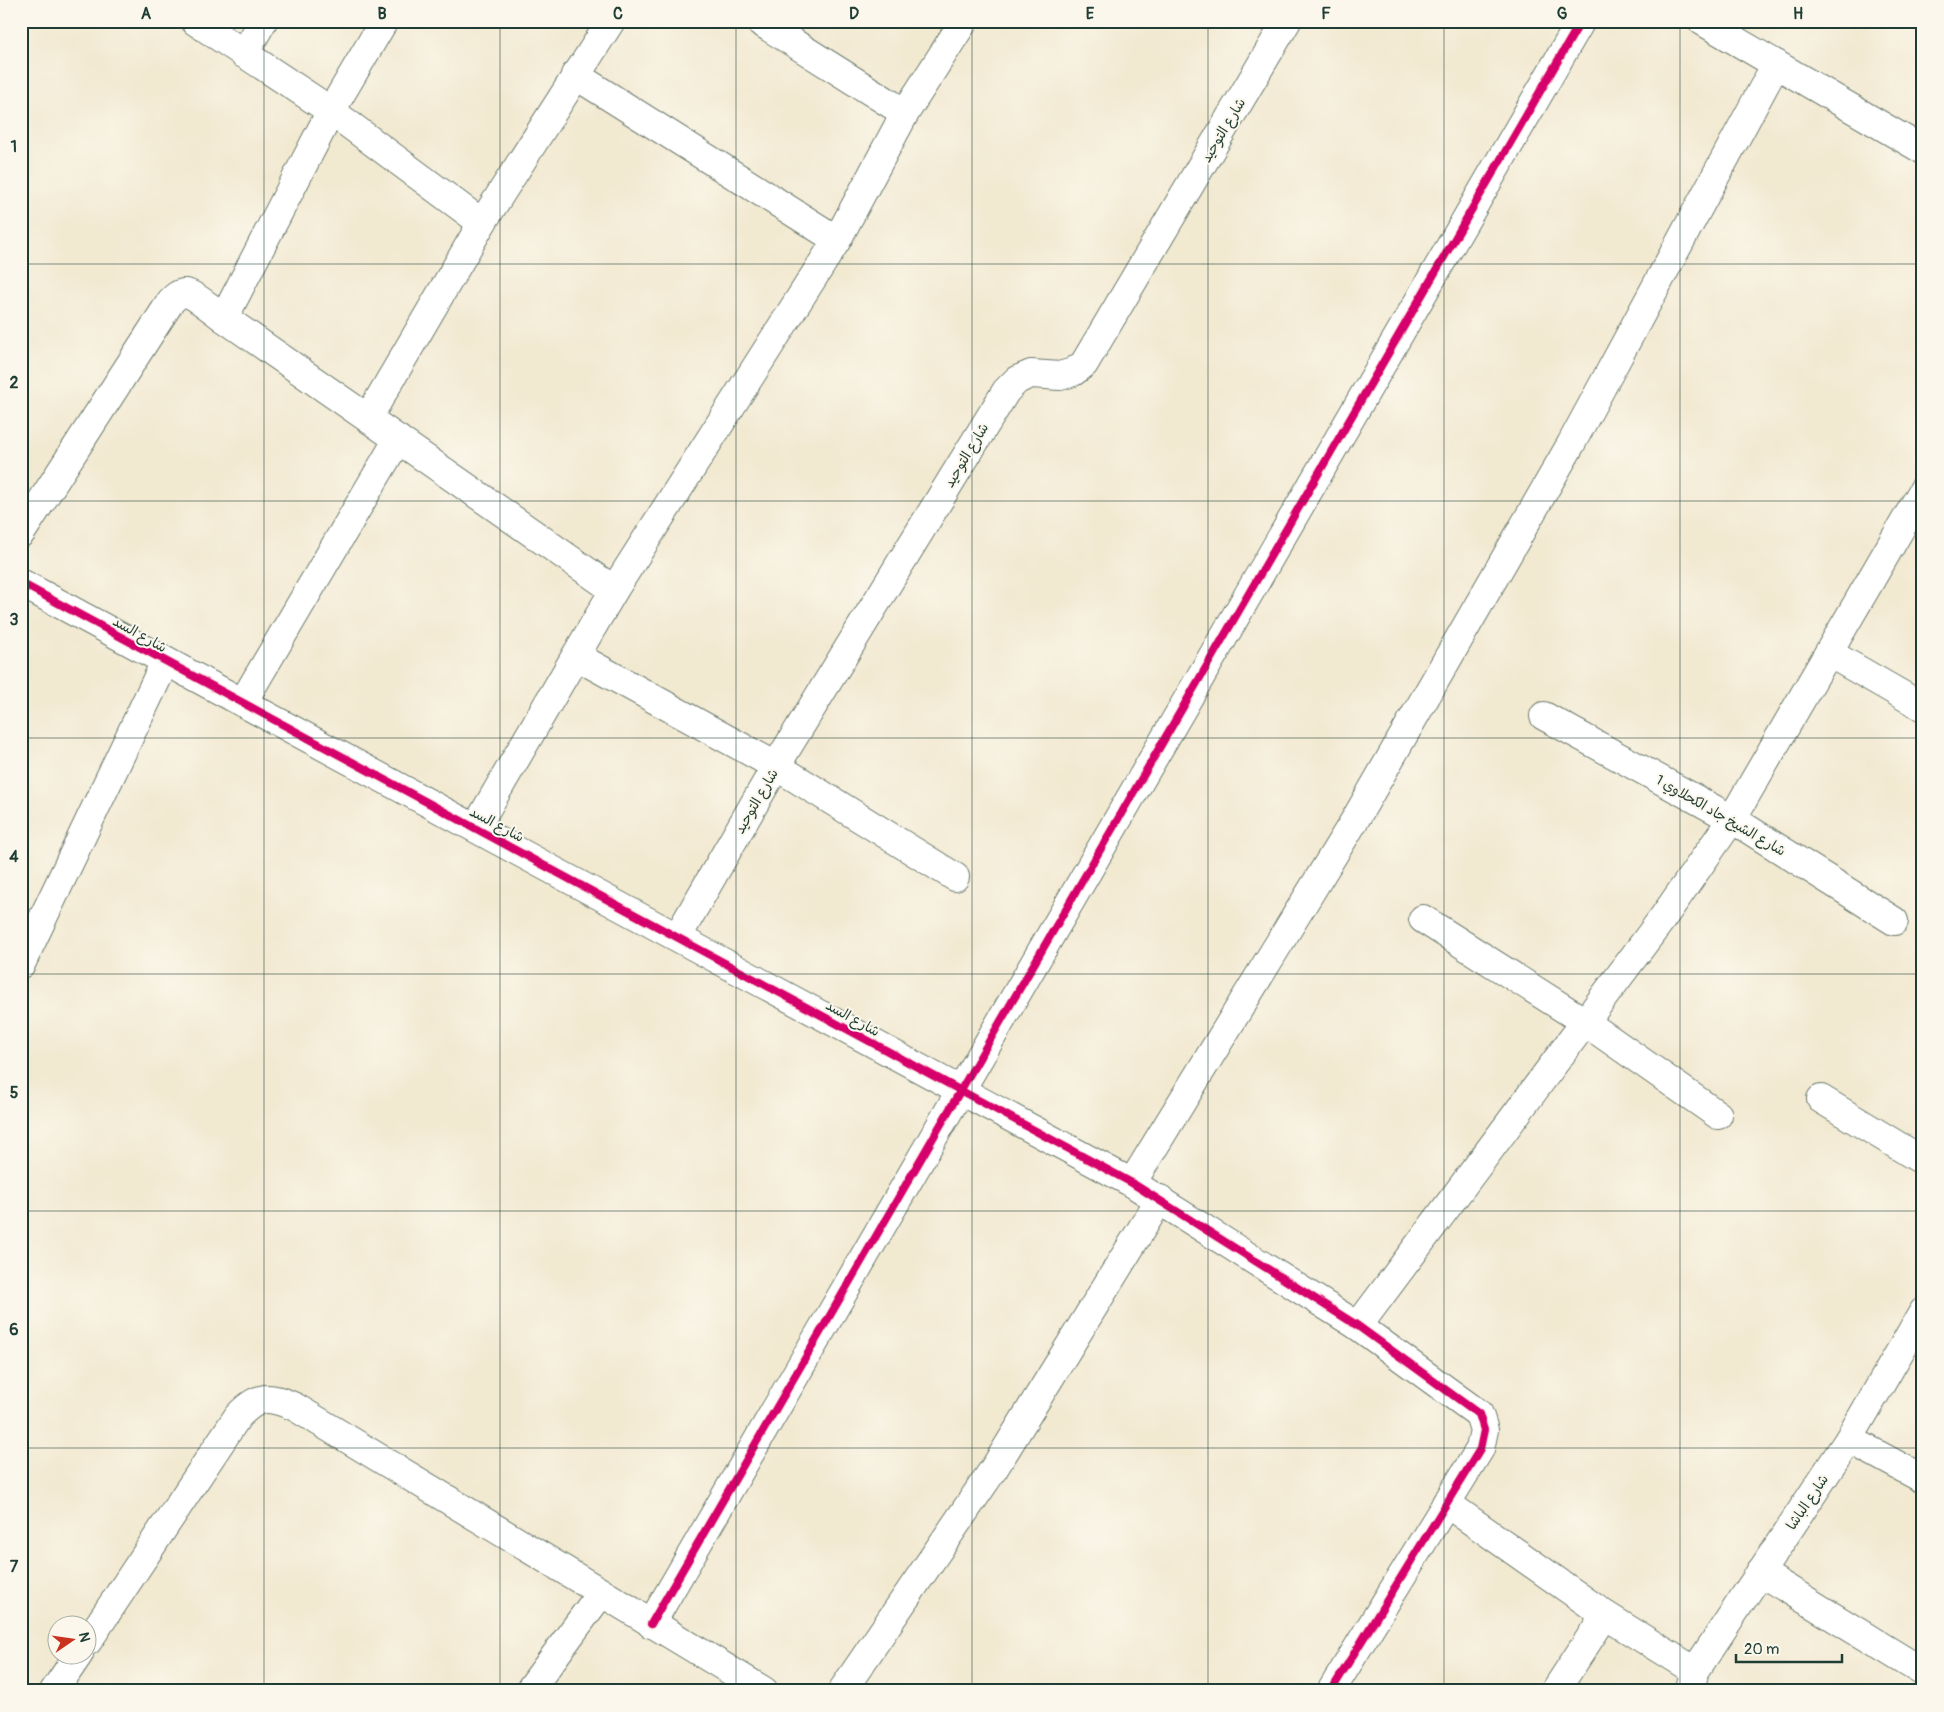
<svg xmlns="http://www.w3.org/2000/svg" width="1944" height="1712" viewBox="0 0 1944 1712" font-family="Pangolin,'Playpen Sans Arabic',sans-serif">
<style>
.lines{fill:none;stroke-linecap:round;stroke-linejoin:round}
.minor-casing{stroke:#69796b;stroke-width:30}
.minor{stroke:#fff;stroke-width:28}
.cycleway-casing{stroke:#fbf7ec;stroke-width:11}
.cycleway{stroke:#d6006c;stroke-width:8}
.grid{fill:none;stroke:#1f3d34;stroke-width:1;stroke-opacity:0.55}
.labels{text-anchor:middle;stroke-width:4;stroke-linejoin:round;paint-order:stroke}
.street-label{font-size:14px;fill:#1f3d34;stroke:#fbf7ec}
.neatline{fill:none;stroke:#1f3d34;stroke-width:2}
.grid-label{font-size:16px;text-anchor:middle;font-weight:bold;fill:#1f3d34}
</style>
<rect width="100%" height="100%" fill="#fbf7ec"/>
<filter id="ink" filterUnits="userSpaceOnUse"><feTurbulence type="fractalNoise" baseFrequency=".02" numOctaves="2"/><feDisplacementMap in="SourceGraphic" scale="10" xChannelSelector="R" yChannelSelector="G"/><feConvolveMatrix kernelMatrix="1 2 1 2 8 2 1 2 1" color-interpolation-filters="sRGB"/></filter>
<filter id="wash" filterUnits="userSpaceOnUse"><feTurbulence type="fractalNoise" baseFrequency=".0096" numOctaves="4" result="noise"/><feDisplacementMap in="SourceGraphic" scale="20" xChannelSelector="R" yChannelSelector="G"/><feGaussianBlur stdDeviation="1.12" result="paint"/><feColorMatrix in="noise" values="0 0 0 0 0 0 0 0 0 0 0 0 0 0 0 0 0 1.4 0 .05"/><feComposite in="paint" operator="in"/></filter>
<g filter="url(#wash)">
<rect width="100%" height="100%" fill="#f2e9d1"/>
</g>
<g filter="url(#ink)">
<g class="lines">
<defs>
<g id="minor">
<path d="M195,21L331,111L482,223"/>
<path d="M759,21L905,113"/>
<path d="M1702,21L1923,150"/>
<path d="M244,54L263,21"/>
<path d="M575,75L837,240"/>
<path d="M224,318L331,111L384,21"/>
<path d="M368,418L482,223L611,21"/>
<path d="M21,533L171,301C175,297 179,293 185,293C195,294 215,312 224,318L614,590"/>
<path d="M21,583L1132,1183L1358,1326L1479,1414L1484,1430L1480,1449L1331,1691"/>
<path d="M1829,653L1923,707"/>
<path d="M576,656L776,766L955,877"/>
<path d="M243,702L398,439"/>
<path d="M1544,716L1732,819L1894,921"/>
<path d="M476,827L614,590L837,240L905,113L964,21"/>
<path d="M1423,919L1585,1022L1718,1115"/>
<path d="M678,936L776,766L1006,391L1017,380L1031,374L1060,376L1073,372L1084,364L1287,21"/>
<path d="M21,964L165,662"/>
<path d="M1821,1099L1923,1161"/>
<path d="M1132,1183L1356,818L1571,444L1776,64"/>
<path d="M1358,1326L1662,919L1732,819L1923,490"/>
<path d="M1849,1439L1923,1479"/>
<path d="M1446,1503L1605,1615L1695,1671"/>
<path d="M1760,1572L1923,1672"/>
<path d="M651,1624L1581,21"/>
<path d="M88,1641L238,1416C259,1395 268,1395 295,1407L764,1691"/>
<path d="M54,1691L79,1654"/>
<path d="M529,1691L601,1593"/>
<path d="M842,1691L995,1467L1160,1199"/>
<path d="M1555,1691L1605,1615"/>
<path d="M1689,1691L1695,1671L1849,1439L1923,1312"/>
</g>
</defs>
<!-- minor casing -->
<use href="#minor" class="minor-casing"/>
<!-- minor -->
<use href="#minor" class="minor"/>
<defs>
<g id="cycleway">
<path d="M21,583L1132,1183L1358,1326L1479,1414L1484,1430L1480,1449L1331,1691"/>
<path d="M651,1624L1581,21"/>
</g>
</defs>
<!-- cycleway casing -->
<use href="#cycleway" class="cycleway-casing"/>
<!-- cycleway -->
<use href="#cycleway" class="cycleway"/>
</g>
</g>
<!-- grid -->
<path class="grid" d="M264,21V1691M500,21V1691M736,21V1691M972,21V1691M1208,21V1691M1444,21V1691M1680,21V1691M21,264H1923M21,501H1923M21,738H1923M21,974H1923M21,1211H1923M21,1448H1923"/>
<g class="labels">
<!-- street labels -->
<g class="street-label">
<text transform="translate(1223 130) rotate(-59)" y="5">شارع التوحيد</text>
<text transform="translate(966 455) rotate(-59)" y="5">شارع التوحيد</text>
<text transform="translate(140 634) rotate(29)" y="5">شارع السد</text>
<text transform="translate(756 801) rotate(-60)" y="5">شارع التوحيد</text>
<text transform="translate(1721 815) rotate(30)" y="5">شارع الشيخ جاد الكحلاوي 1</text>
<text transform="translate(497 824) rotate(28)" y="5">شارع السد</text>
<text transform="translate(853 1018) rotate(29)" y="5">شارع السد</text>
<text transform="translate(1807 1502) rotate(-56)" y="5">شارع الباشا</text>
</g>
</g>
<!-- margin -->
<rect width="1944" height="1712" fill="none" stroke="#fbf7ec" stroke-width="55"/>
<!-- north arrow -->
<g transform="translate(72 1640) rotate(77)"><circle r="24" fill="#fbf7ec" stroke="#a3ada2"/>
<path d="M0-4L9 19L0 12L-9 19Z" fill="#c8321e"/>
<text y="-8" font-size="14" font-weight="bold" text-anchor="middle" fill="#1f3d34">N</text>
</g>
<!-- scale -->
<path d="M1736 1654v8h106v-8" fill="none" stroke="#1f3d34" stroke-width="2.5"/>
<text x="1744" y="1654" font-size="15" fill="#1f3d34" stroke="#fbf7ec" stroke-width="4" paint-order="stroke">20 m</text>
<rect x="28" y="28" width="1888" height="1656" class="neatline"/>
<g class="grid-label">
<text x="146" y="19">A</text>
<text x="382" y="19">B</text>
<text x="618" y="19">C</text>
<text x="854" y="19">D</text>
<text x="1090" y="19">E</text>
<text x="1326" y="19">F</text>
<text x="1562" y="19">G</text>
<text x="1798" y="19">H</text>
<text x="14" y="152">1</text>
<text x="14" y="388">2</text>
<text x="14" y="625">3</text>
<text x="14" y="862">4</text>
<text x="14" y="1098">5</text>
<text x="14" y="1335">6</text>
<text x="14" y="1572">7</text>
</g>
</svg>
